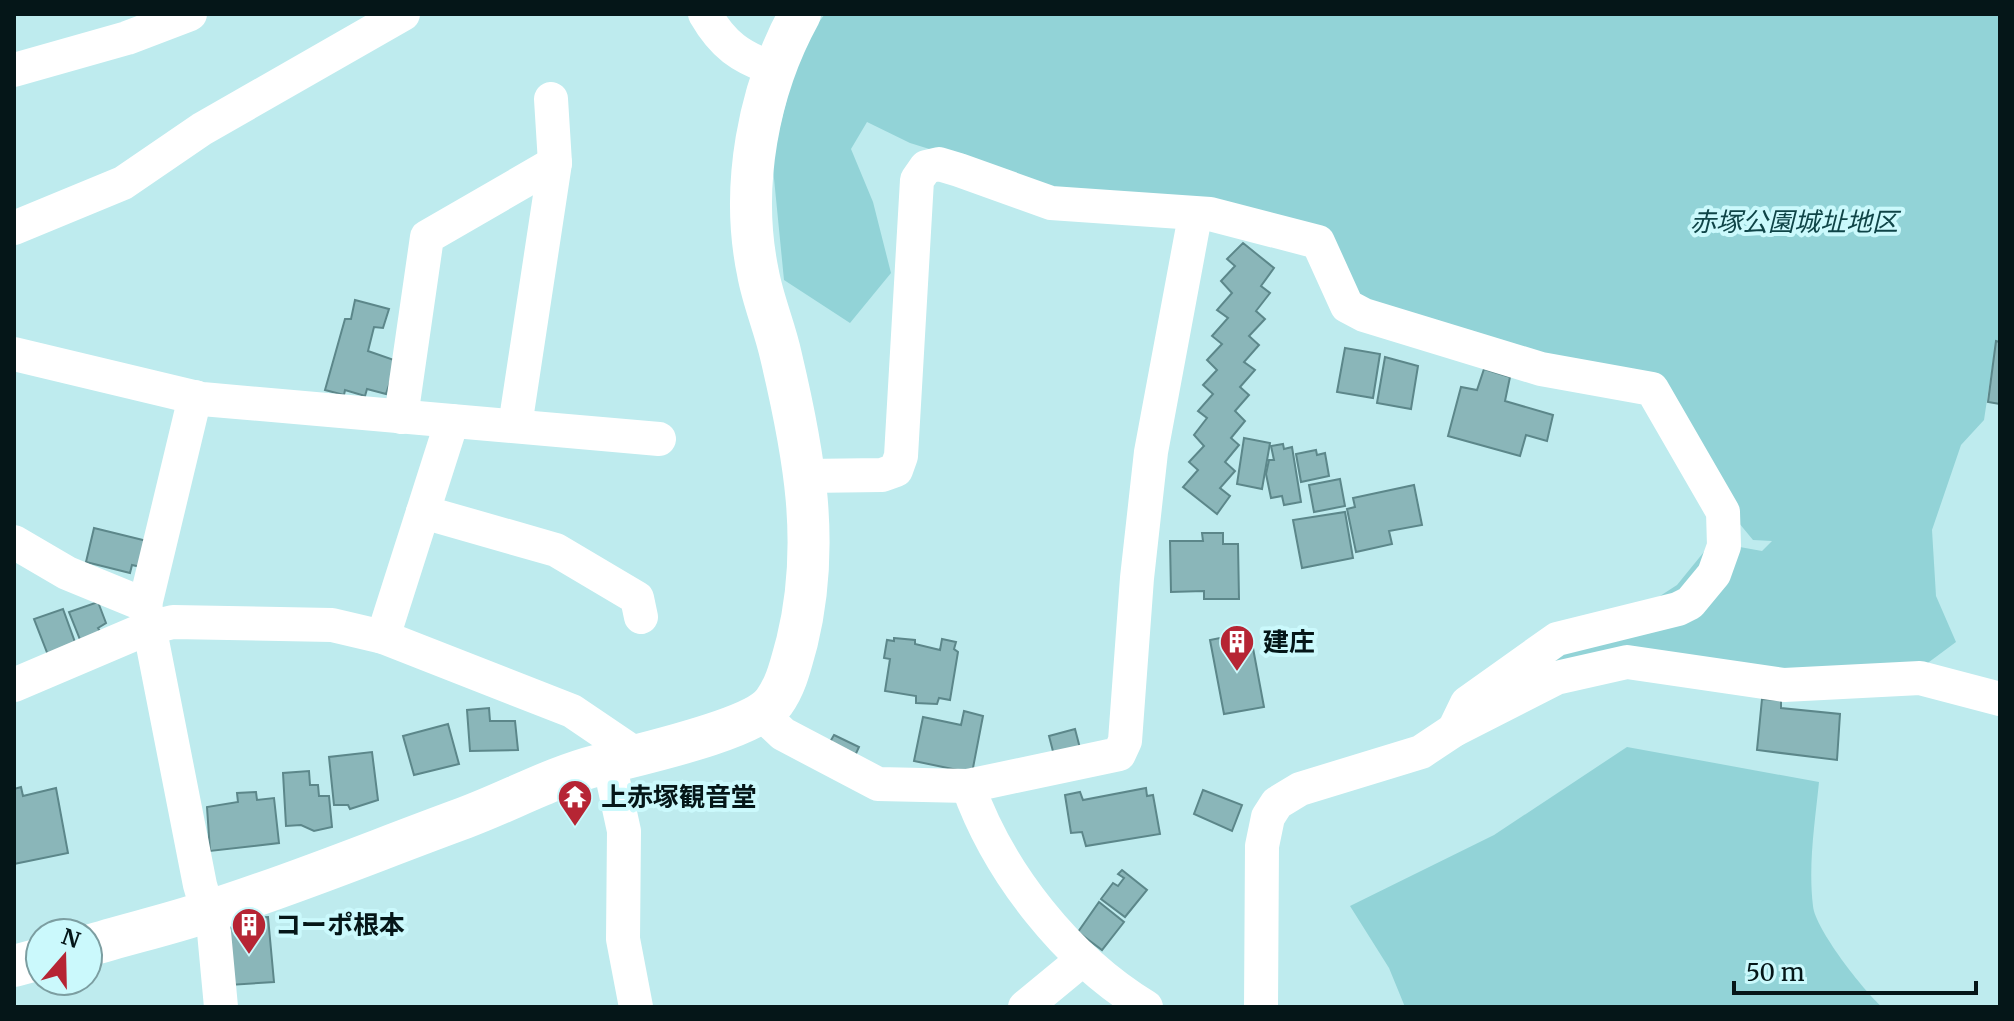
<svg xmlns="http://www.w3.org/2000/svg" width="2014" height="1021" viewBox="0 0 2014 1021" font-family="Merriweather,'Noto Sans JP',serif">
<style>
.green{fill:#92d3d7}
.building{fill:#8ab6b9;stroke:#5c878a;stroke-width:2}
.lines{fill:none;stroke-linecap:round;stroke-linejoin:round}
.minor{stroke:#fff;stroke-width:34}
.tertiary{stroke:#fff;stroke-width:42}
.labels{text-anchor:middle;stroke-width:8;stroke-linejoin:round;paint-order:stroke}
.park-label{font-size:26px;font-style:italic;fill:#0f4447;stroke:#cbf9fc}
.poi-label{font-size:26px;font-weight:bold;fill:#051618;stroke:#cbf9fc;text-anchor:start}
</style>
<rect width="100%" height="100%" fill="#beebee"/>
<!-- green -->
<g class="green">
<path d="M825,14H2000V346L1994,353L1984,420L1961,445L1932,530L1936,596L1956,642L1925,665L1491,683L1643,607L1677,585L1712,542L1762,551L1772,541L1753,540L1729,511L1657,376L1530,351L1357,299L1345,265L1058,189L910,143L867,122L851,149L873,202L891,273L850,323L784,280L772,158L800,47Z"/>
<path d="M1627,747L1819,782C1815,822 1808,865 1813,906C1815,929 1864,991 1882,1007H1405L1389,968L1350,906L1494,835Z"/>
</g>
<!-- building -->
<g class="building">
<path d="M1243,243L1274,268L1261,286L1270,293L1256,311L1265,319L1249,336L1259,345L1244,362L1255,370L1240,387L1249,395L1235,411L1245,421L1231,438L1239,445L1225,462L1235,471L1220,488L1230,496L1217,514L1183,487L1198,470L1189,462L1204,446L1194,435L1207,418L1198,411L1213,394L1203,385L1217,370L1207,360L1222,344L1212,336L1228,318L1217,310L1232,293L1221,281L1235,266L1227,259Z"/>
<path d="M355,300L389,309L383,328L374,327L368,351L397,361L386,394L367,389L365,396L345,390L344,395L325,390L345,319H351Z"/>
<path d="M1996,341L2000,342V404L1988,402Z"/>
<path d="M1345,348L1380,354L1373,398L1337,392Z"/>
<path d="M1385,357L1418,366L1411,409L1377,403Z"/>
<path d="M1484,369L1510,377L1505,401L1553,415L1547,441L1526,435L1520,456L1448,436L1461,387L1477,390Z"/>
<path d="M1244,438L1270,443L1262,489L1237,484Z"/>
<path d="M1283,444L1284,449L1292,447L1301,502L1284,505L1282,496L1271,498L1266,474L1269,460H1274L1271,446Z"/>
<path d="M1316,450L1317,455L1325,453L1329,476L1301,482L1296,454Z"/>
<path d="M1340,479L1345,506L1314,512L1309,485Z"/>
<path d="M1414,485L1422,525L1389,531L1392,544L1356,552L1347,509L1355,507L1353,498Z"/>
<path d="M1345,512L1353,558L1302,568L1293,520Z"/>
<path d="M94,528L147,541L141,567L132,565L130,573L86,562Z"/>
<path d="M1202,533H1223V544H1238L1239,599H1204V591L1171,592L1170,541H1203Z"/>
<path d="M98,602L106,623L98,628L103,636L81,642L69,612Z"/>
<path d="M63,609L76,645L48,655L34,619Z"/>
<path d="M1250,632L1264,707L1224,714L1210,640Z"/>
<path d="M894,638L915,640V644L940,650L942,639L956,642L954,649L958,652L950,700L939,698L937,704L916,703V696L885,691L890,659L884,658L887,640L894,641Z"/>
<path d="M1762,699L1781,700V708L1840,714L1837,760L1757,750Z"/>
<path d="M489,708L490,721H515L518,750L470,751L467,710Z"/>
<path d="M964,711L983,716L972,773L914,761L923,717L961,725Z"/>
<path d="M448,724L459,764L414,775L403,736Z"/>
<path d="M1075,729L1081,752L1055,759L1049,736Z"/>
<path d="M834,735L859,747L853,760L827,747Z"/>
<path d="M372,752L378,800L350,809L348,805H334L329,757Z"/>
<path d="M309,771L310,785H318L319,796H329L332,827L314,831L301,825L286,826L283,773Z"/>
<path d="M21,787L23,796L56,788L68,853L14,864V789Z"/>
<path d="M1146,788L1147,796L1153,795L1160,834L1086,846L1082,832L1071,833L1065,795L1080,792L1083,800Z"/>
<path d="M1203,790L1242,805L1232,831L1194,814Z"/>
<path d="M256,792L257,800L274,798L279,843L210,851L207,807L238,802L237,793Z"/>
<path d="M1122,870L1147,890L1125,917L1101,899L1113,883L1118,886L1124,878L1118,874Z"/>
<path d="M1099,902L1124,922L1102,950L1078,932Z"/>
<path d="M268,917L274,982L229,985L223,929L249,927V918Z"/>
</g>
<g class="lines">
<!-- minor -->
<g class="minor">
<path d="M705,14C723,45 740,57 774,69"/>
<path d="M14,70L127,38L190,14"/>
<path d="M14,228L123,183L202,129L403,14"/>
<path d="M14,354L202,399L659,439"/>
<path d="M401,417L427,237L555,163"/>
<path d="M515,426L555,163L551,99"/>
<path d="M806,476L882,475L896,470L901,456L917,180L926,167L939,164L959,170L1051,203L1210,214L1318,242L1347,306L1364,315L1541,369L1652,389L1723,512L1724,546L1714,574L1690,603L1678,609L1557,639L1467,703L1454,730"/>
<path d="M423,512L556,550L637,598L641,617"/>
<path d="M14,542L67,573L145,605L200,885L214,932L221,1007"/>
<path d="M145,605L195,397"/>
<path d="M383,637L452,421"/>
<path d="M14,685L148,628L173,622L332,625L383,637L572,711L637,755"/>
<path d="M762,714L783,734L878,784L968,786L1119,754L1125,741L1137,578L1151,452L1195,216"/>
<path d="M609,762L624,831L623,939L636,1007"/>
<path d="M968,786C999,873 1067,959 1146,1007"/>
<path d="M1025,1007L1082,960"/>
<path d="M1261,1007L1262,846L1268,817L1277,803L1300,789L1421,752L1454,730L1556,678L1627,662L1784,685L1920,678L2000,699"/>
</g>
<!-- tertiary -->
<g class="tertiary">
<path d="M88,946C127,934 167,925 206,912C293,885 379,849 464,818C510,801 552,777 599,765C636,755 754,730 774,702C787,684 791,663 797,642C821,544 804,453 781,356C775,328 763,301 758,273C740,187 758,90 800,14"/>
<path d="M14,966L40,959"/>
</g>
</g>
<!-- icons -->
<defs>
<symbol id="building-pin" viewBox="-11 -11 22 30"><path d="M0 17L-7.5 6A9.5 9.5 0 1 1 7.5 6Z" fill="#b62534" stroke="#cbf9fc"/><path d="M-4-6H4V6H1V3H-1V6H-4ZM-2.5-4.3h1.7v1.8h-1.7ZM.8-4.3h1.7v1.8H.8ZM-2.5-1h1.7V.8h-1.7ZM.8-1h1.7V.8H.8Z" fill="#fff"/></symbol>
<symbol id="temple-pin" viewBox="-11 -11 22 30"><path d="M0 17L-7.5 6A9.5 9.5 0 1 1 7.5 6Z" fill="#b62534" stroke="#cbf9fc"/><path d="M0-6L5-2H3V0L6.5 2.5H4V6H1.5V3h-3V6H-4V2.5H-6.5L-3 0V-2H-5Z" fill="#fff"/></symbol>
</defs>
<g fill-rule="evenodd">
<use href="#building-pin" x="1217" y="622" width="40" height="54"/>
<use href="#temple-pin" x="555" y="777" width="40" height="54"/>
<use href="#building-pin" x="229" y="905" width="40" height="54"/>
</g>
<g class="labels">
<!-- park labels -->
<g class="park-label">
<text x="1794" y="231">赤塚公園城址地区</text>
</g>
<!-- poi labels -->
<g class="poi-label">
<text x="1263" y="651">建庄</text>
<text x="601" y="806">上赤塚観音堂</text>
<text x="275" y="934">コーポ根本</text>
</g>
</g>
<!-- border -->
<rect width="2014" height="1021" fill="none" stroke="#051618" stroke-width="32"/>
<!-- north arrow -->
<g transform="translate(64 957) rotate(20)"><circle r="38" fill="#cbf9fc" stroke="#7c9ea1" stroke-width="2"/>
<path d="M0-6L14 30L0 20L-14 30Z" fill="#b62534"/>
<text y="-12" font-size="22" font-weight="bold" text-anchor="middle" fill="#051618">N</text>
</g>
<!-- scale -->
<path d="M1734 981v12h242v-12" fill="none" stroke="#051618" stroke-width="4"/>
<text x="1746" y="981" font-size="24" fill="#051618" stroke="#cbf9fc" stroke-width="6" paint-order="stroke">50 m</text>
</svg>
